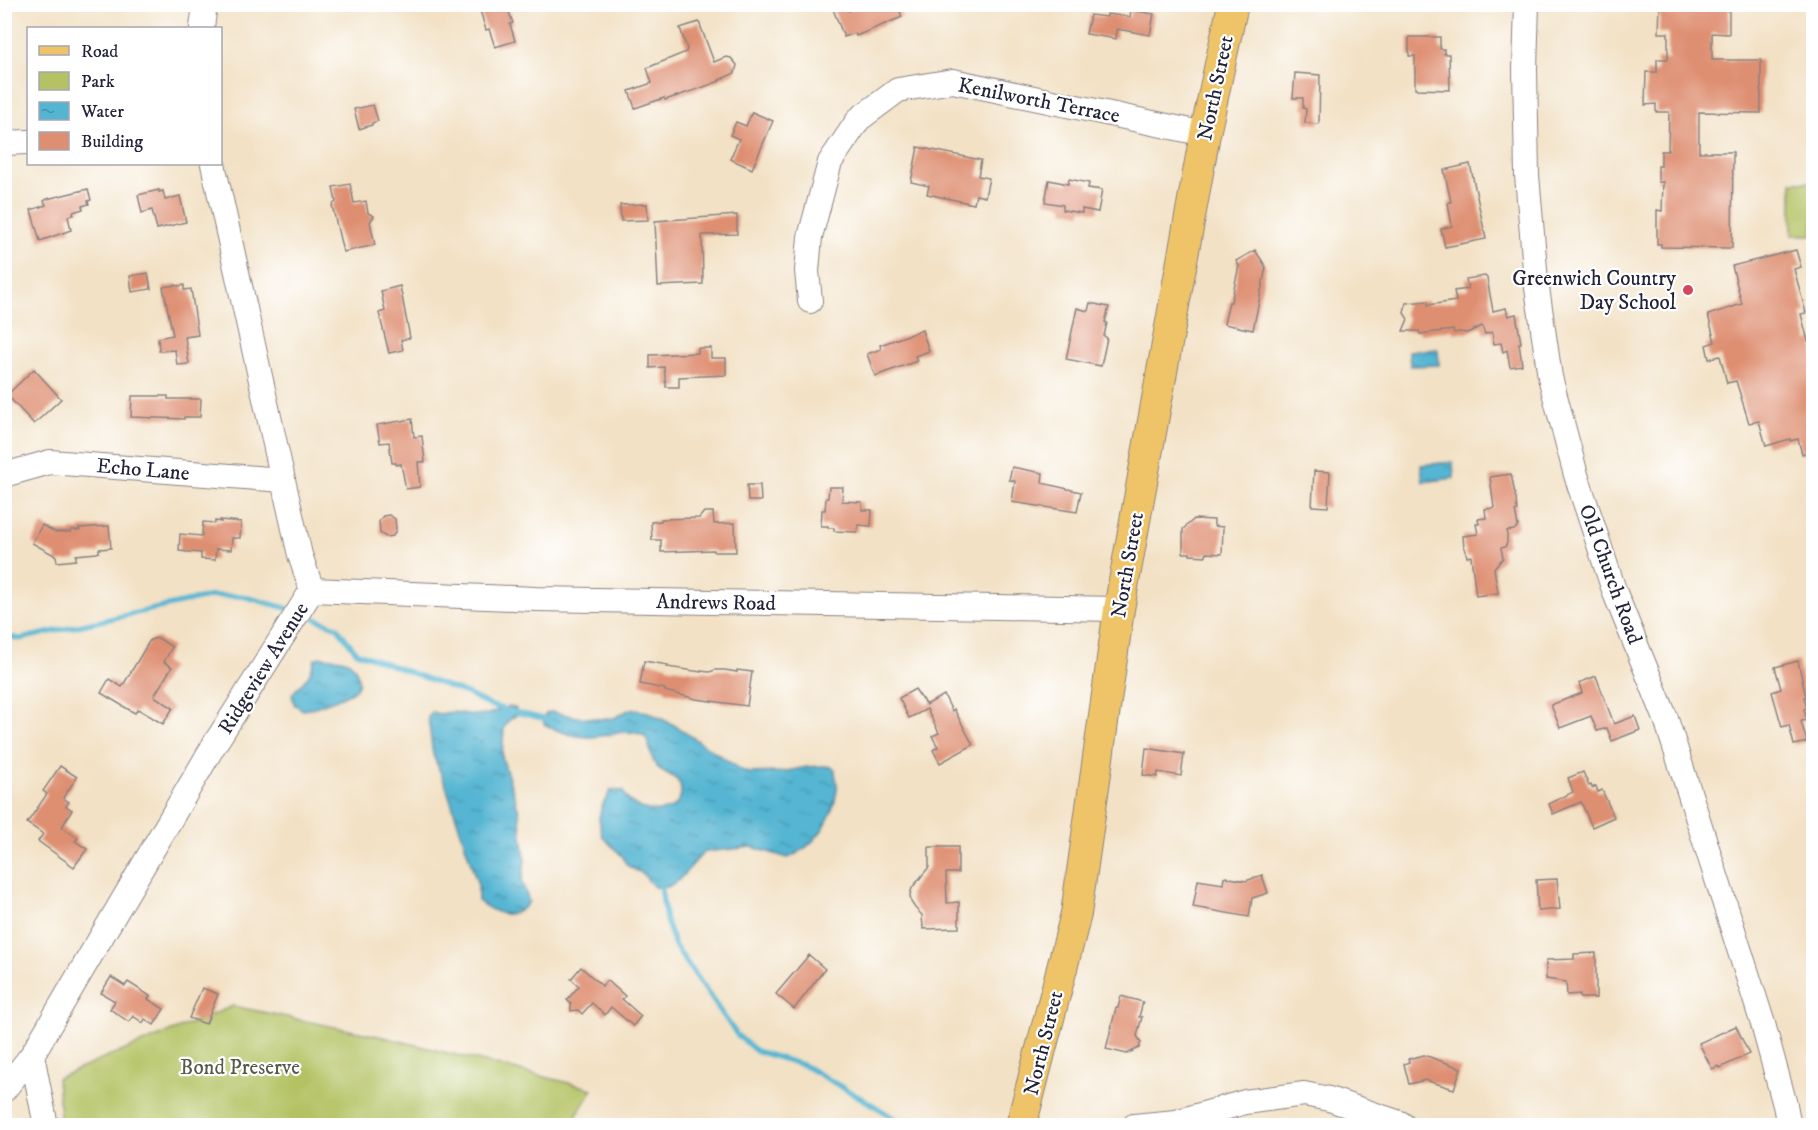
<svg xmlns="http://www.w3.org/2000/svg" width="1818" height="1130" viewBox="0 0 1818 1130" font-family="'IM FELL DW Pica',serif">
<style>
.park{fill:#b4c264;stroke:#6b7250;stroke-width:1.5}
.water{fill:url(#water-ripples);stroke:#3b6c86;stroke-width:1.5}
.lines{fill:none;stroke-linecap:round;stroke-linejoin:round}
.stream{stroke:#54b5d2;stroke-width:5}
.building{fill:#de8e71}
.minor-casing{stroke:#8a8280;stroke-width:26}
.major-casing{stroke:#8a8280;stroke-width:32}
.minor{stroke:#fff;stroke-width:24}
.major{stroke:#efc469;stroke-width:30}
.poi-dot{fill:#d1495b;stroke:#fff;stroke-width:2}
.labels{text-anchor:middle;stroke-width:4.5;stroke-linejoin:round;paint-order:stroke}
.street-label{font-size:21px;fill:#22223b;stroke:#fff}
.poi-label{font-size:21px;fill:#22223b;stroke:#fff;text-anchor:end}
.park-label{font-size:21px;fill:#555a49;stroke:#fff}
</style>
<defs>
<pattern id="water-ripples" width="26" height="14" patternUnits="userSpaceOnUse" patternTransform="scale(1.5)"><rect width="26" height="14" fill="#54b5d2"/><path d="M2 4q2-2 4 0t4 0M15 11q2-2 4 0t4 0" fill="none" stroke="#4593ac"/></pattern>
</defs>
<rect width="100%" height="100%" fill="#fff"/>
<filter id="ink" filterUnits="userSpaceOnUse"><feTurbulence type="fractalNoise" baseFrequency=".0167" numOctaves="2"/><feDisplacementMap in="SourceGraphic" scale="12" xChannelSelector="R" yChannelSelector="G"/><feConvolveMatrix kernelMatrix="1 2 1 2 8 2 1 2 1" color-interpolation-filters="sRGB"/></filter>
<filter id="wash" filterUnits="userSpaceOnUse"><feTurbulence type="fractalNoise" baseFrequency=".008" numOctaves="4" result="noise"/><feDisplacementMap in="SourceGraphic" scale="24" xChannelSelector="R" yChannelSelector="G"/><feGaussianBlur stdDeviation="1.35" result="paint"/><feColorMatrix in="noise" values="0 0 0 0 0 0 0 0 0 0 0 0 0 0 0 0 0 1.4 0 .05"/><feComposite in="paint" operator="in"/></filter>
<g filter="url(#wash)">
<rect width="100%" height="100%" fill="#f2e1c5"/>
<!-- park -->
<g class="park">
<rect x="1792" y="182" width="21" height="53"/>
<path d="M233,1006L388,1038L593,1089L570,1125L61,1126L57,1078Z"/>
</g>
<!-- water -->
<g class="water">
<path d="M1438,349L1439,365L1410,366L1409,351Z"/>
<path d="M1453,462L1454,478L1423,482L1421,465Z"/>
<path d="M320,657C342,659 355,656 359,682C357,686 358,687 354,690C347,696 312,709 303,710L294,704L292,694C304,681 311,676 315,659Z"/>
<path d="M508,707L515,708L519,713L508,721L504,728L502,757L519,811L525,860L522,882L529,902C513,922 495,914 478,901V885L445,783L433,755L428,717L432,712L439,714L453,712L474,715L488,714Z"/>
<path d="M630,709L648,712L674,725L743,771L749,773L782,772L807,767L825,766L831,767L835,770C835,777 838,783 837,790C833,820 816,846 788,858L752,847L704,852L678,881L667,887H654L642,873L631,868L626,864L623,857L602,836L599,818L602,806L611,790L623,791C629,813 679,821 681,793C682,773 662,776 655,764C650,755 650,746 646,737C629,726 609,737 590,737C574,737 557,731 544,724L543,718L547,713L552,712L577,717L602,719L614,718Z"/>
</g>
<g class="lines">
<!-- stream -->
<g class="stream">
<path d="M304,614L337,627L356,652L468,694L489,705L514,712L550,720"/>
<path d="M4,636L20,639L212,596H242L293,610"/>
<path d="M660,882L666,921L675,946L737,1035L756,1051L803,1065L875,1106L906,1126"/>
</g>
</g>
<g id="blocks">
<!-- building -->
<g class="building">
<path d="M478,4H506L513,23L510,24L515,41L495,47L489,29L486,30Z"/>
<path d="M831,4H846L849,11L865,4H897L902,17L856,36L855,33L844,37Z"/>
<path d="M1660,4H1729V34L1712,33V60H1761V113L1699,112V152H1733L1732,248L1661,247V244H1657V210L1662,211L1663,182H1658V166H1661V151H1668L1669,112H1656V104L1645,105L1646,72H1657V59H1668V33H1659Z"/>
<path d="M1131,10L1154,14L1150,35L1117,29L1116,39L1086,34L1090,15L1107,17V14L1130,17Z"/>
<path d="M699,22L714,62L726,57L731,58L737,65L735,73L719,80L720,81L701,88L665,100L664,98L635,108L629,91L652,83L647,68L686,52L687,49L680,28Z"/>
<path d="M1409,37H1440V49H1444V54H1449L1450,90L1415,89V56H1409Z"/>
<path d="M1295,73L1320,75L1319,124L1305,123L1306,109L1303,108V98H1293Z"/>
<path d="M373,105L378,121L372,123V125L359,129L354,109Z"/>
<path d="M752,112L773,121L752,169L730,159L739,139L730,135L736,122L746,126Z"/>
<path d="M918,147L981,160L978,176L989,178L985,197L976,195L974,204L927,194L929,186L911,182Z"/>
<path d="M1470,164L1486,239L1445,247L1441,229L1452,226L1448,203L1451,202L1444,170Z"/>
<path d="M1069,179L1089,183L1088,188L1102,190L1098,212L1082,209V213L1063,210V205L1045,202L1049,180L1068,184Z"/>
<path d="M350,184L354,203L366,201L368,213L374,216L370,222L375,245L343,252L332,205L336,202L333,187Z"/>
<path d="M88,189L91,200L88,201L89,204L82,206L83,209L73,212L74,215L68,216L71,230L40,241L31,210L46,205L44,201L47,199Z"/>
<path d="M159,190V192L163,191L165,200L180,196L186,222L157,229L152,210L142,213L138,195Z"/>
<path d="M647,204L648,220L621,221L620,205Z"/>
<path d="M737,215V234L702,235L703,284L658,286L655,221Z"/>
<path d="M1255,250L1266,267L1253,330L1224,324L1229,302H1231L1239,266L1236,261Z"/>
<path d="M1796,250L1801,267L1794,269L1806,313L1801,314L1808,341L1814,339V451L1802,454L1798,439L1790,441V439L1766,446L1759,421L1749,423L1736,381L1727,383L1720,356L1709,359L1706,345L1715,342L1708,315L1742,304L1732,266Z"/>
<path d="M148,273L151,289L132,292L130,276Z"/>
<path d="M1485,276L1487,278L1493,311L1506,308L1508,316L1516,314L1521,343H1519L1522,365L1510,367L1507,350L1503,352L1501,343L1494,344L1492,332L1485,334L1482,326L1467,333L1460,332L1454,333L1453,330L1420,334L1419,331H1403L1408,319L1404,313L1406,303L1428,301V305L1456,301L1454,291L1468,289L1466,279Z"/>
<path d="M176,285L177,286L184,285V290L191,289L198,335L185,337L189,364L177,365L175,350L159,351L158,338L173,335L163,287Z"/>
<path d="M400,286L410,338L401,340L403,350L389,353L379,313L385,311L381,291Z"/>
<path d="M1090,303L1109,307L1105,322L1107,323L1104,336L1107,338L1101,366L1066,359L1077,308L1088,311Z"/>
<path d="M922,330L929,351L915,356L917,361L875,376L867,354L881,349L880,345Z"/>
<path d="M698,348H711V358H726V375L679,377V387H666L664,367L650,368V355L698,353Z"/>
<path d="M34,369L61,399L34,424L7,395Z"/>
<path d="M132,396H168V399H201L200,417H184V419L131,417Z"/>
<path d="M412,419L414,437L422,436L425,462H418L420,487L406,489L401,464L396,465V463H392L389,442L380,443L377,425Z"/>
<path d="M1012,467L1043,473L1042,483L1081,492L1077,512L1012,502L1015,481L1009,480Z"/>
<path d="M1314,471L1330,472L1328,507L1312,506Z"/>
<path d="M1511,474L1516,499L1517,511H1515L1518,526L1514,530L1507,531V543L1505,547L1501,548L1503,558L1494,568L1498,593L1476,596L1471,556L1467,557L1465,548H1464L1463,536L1478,534L1476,524H1479L1478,519L1486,518L1485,509L1494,508L1490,477Z"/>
<path d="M747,485H760L761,501H748Z"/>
<path d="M829,487H843L842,501L862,502V510H872L871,526L858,525L857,532L834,531V528H828V526H821L822,510H825L826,498H828Z"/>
<path d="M704,512H713L714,524L735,523L736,552H714V550L661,552V540H652L651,522L661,521V519L699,518Z"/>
<path d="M389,515L395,519L396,530L393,536L386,537L380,533L379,521L383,516Z"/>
<path d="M1194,519L1214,520V526L1223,527L1222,554L1206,553V556L1190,555V553H1183V529Z"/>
<path d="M220,520L241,522L240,538H232L231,550L216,549L215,560L201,559V553L179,551L180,534L202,536L203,522L215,523V521L221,522Z"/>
<path d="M42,525L55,532H71V530H80L79,528L109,526L111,548L99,549V552L97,553L76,555V560L57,562L56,556L32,543Z"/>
<path d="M158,638L172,647L164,662L172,667L154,696L173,708L163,724L138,709L135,713L133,712L101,693L109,679L122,687L150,640Z"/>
<path d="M644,661L668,665L667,667L701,672V671L710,672L715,670H725L737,672V670L752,672L747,706L696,699L665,691V689L640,684Z"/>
<path d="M1798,661L1806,697H1804L1807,708L1804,709L1807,720L1801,721L1807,742L1794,745L1789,725L1782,727L1772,692L1781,689L1775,667Z"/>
<path d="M1596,676L1614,724L1635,716L1640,730L1612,741L1607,728L1597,731L1591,716L1560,728L1551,705L1582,693L1579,683Z"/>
<path d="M915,689L926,705L944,695L952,711L954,709L973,745L940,763L933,750L938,747L932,736L939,733L927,709L909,718L899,698Z"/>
<path d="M1146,748L1184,754L1181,776L1158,772L1157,777L1143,775Z"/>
<path d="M60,766L77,777L63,798L69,802L66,806L72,810L62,827L78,838L75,841L87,849L74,867L38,841L43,834L27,823L47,794L43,791Z"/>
<path d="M1583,772L1589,786L1591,785L1592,788L1596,786L1598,792L1602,790L1614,817L1592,827L1581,802L1553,814L1549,804L1573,792L1568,778Z"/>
<path d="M929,847H958V873H946L947,903L959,902V928L923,929L922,915L915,908L911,902L910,895L912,888L929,867Z"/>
<path d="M1262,875L1268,893L1252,898L1249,917L1193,907L1198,880L1223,884L1224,877L1246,881Z"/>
<path d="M1557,879L1560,909L1538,911L1536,880Z"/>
<path d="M1596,953V998H1580V994L1567,995L1566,982L1546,979V960L1574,959V954Z"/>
<path d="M809,955L825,969L794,1009L776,994Z"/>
<path d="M581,967L602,986L607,980L625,996L622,999L641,1016L633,1026L611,1007L605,1015L592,1003L582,1014L578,1010L571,1011V1004L567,1000L579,986L571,979Z"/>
<path d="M111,977L125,986L128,982L150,996L148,999L164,1009L154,1025L145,1019L143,1023L133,1016L129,1022L110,1009L115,1001L101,993Z"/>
<path d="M202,988L218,994L206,1024L189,1018Z"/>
<path d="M1121,996L1143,1002L1139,1017H1142L1137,1036L1141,1042L1139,1048L1127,1054L1106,1049L1116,1008H1118Z"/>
<path d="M1736,1026L1749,1054L1720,1068L1719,1066L1712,1069L1699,1043Z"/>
<path d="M1424,1055L1461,1068L1454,1089L1425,1080L1409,1084L1404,1064L1409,1062L1408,1059Z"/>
</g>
</g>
</g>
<g filter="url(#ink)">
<use href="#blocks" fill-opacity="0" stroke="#8a8280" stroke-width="1.5"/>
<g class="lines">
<defs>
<g id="minor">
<path d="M1527,4L1525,69L1527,175L1536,281L1550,377L1576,475L1615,593L1666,719L1763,1024L1785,1105L1789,1126"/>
<path d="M202,28L205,4"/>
<path d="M4,143L28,142"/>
<path d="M810,301L807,271L810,237L830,162L859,119L898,90L953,81L1205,134"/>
<path d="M4,475L50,462L283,480"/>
<path d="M312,590L536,599L1119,609"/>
<path d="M32,1055L46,1126"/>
<path d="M4,1090L32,1055L214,745L312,590L300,555L283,480L213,164"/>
<path d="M1134,1126L1176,1122L1245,1102L1304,1094L1329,1099L1400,1123L1404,1126"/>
</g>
<path id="major" d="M1021,1126L1076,914L1119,609L1205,134L1233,4"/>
</defs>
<!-- minor casing -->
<use href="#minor" class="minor-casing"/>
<!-- major casing -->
<use href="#major" class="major-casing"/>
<!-- minor -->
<use href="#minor" class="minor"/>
<!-- major -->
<use href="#major" class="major"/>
</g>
</g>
<!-- markers -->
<circle class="poi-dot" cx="1688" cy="290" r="6"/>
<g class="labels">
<!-- street labels -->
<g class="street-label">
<text transform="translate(1215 88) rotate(-78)" y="7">North Street</text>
<text transform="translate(1039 100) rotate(11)" y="7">Kenilworth Terrace</text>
<text transform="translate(143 469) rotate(5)" y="7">Echo Lane</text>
<text transform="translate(1127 565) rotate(-80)" y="7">North Street</text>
<text transform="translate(1611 574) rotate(70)" y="7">Old Church Road</text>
<text transform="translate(716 602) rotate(1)" y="7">Andrews Road</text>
<text transform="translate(263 668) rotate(-58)" y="7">Ridgeview Avenue</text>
<text transform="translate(1043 1043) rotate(-76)" y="7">North Street</text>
</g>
<!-- poi labels -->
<g class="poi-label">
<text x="1676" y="285">Greenwich Country<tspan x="1676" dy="24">Day School</tspan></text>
</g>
<!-- park labels -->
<g class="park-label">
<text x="240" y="1074">Bond Preserve</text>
</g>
</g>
<!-- margin -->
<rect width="1818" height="1130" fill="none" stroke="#fff" stroke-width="24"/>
<!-- legend -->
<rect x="27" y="27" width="195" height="138" fill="#ffffff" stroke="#a7a7b1" stroke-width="1.5"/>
<rect x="39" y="46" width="30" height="9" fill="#efc469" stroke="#a7a7b1" stroke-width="1.5"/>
<text x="81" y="57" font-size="18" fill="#22223b">Road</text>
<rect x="39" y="72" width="30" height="18" fill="#b4c264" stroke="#a7a7b1" stroke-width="1.5"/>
<text x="81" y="87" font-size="18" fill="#22223b">Park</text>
<rect x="39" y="102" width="30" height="18" fill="url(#water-ripples)" stroke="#a7a7b1" stroke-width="1.5"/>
<text x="81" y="117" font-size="18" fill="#22223b">Water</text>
<rect x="39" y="132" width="30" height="18" fill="#de8e71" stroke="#a7a7b1" stroke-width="1.5"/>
<text x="81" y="147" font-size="18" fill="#22223b">Building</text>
</svg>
